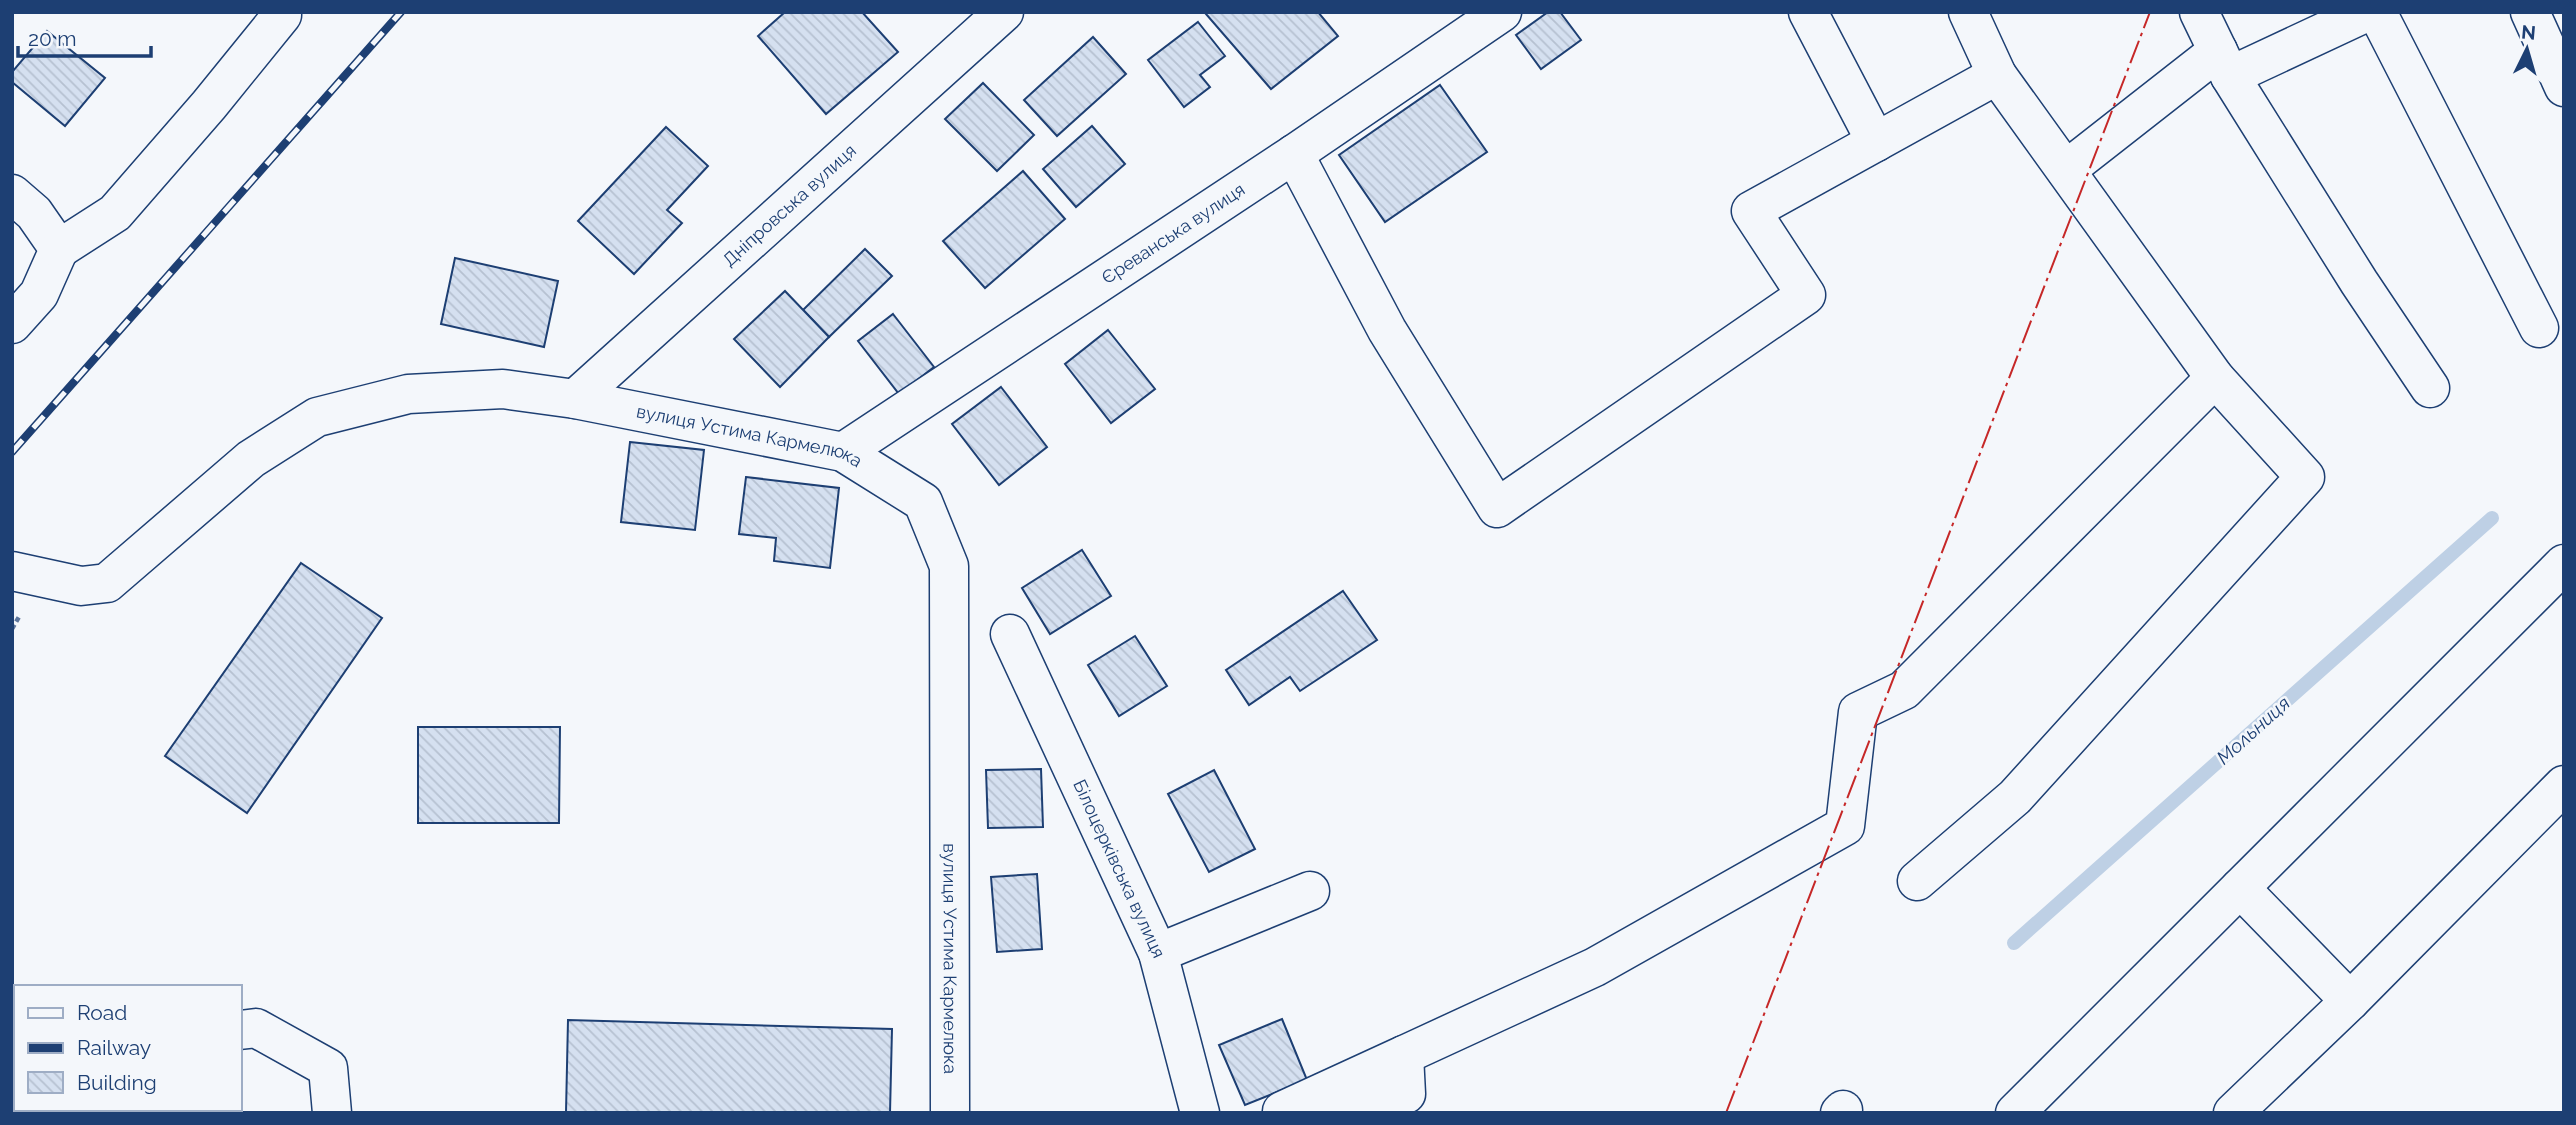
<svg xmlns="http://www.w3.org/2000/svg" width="2576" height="1125" viewBox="0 0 2576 1125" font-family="Raleway,sans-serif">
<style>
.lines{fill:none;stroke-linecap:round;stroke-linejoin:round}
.stream{stroke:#bed0e5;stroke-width:14}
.building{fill:url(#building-back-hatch);stroke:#1d3f73;stroke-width:2}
.minor-casing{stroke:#1d3f73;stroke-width:41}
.path{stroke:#5e769c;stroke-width:4.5;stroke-dasharray:5 3.5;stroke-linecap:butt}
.minor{stroke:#f4f7fb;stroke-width:38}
.rail-casing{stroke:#1d3f73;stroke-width:8}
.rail{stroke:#f4f7fb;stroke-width:5;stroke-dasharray:16;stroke-linecap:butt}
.power{stroke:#c62828;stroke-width:2;stroke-dasharray:24 5 3.5 5;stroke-linecap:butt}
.labels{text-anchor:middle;stroke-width:5;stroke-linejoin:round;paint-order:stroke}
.street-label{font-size:18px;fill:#1d3f73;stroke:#f4f7fb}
.water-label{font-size:19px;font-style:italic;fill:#1d3f73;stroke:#f4f7fb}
</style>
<defs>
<pattern id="building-back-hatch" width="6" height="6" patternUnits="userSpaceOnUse" patternTransform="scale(1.75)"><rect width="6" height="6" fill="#d5e0f0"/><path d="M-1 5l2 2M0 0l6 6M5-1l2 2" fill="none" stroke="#b6c1d1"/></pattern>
</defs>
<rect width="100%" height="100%" fill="#f4f7fb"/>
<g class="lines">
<!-- stream -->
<path class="stream" d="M2014,943L2492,518"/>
</g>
<!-- building -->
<g class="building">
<path d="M785,12H862L898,52L826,114L758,36Z"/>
<path d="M1208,12H1318L1338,36L1271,89L1206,14Z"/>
<path d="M1548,12H1560L1581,40L1541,69L1516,35Z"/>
<path d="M1198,22L1225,56L1200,75L1210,87L1184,107L1148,60Z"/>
<path d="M47,31L105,78L65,126L12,82V72Z"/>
<path d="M1093,37L1126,74L1057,136L1024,100Z"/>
<path d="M983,83L1034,135L997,171L945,119Z"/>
<path d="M1440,85L1487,152L1385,222L1339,155Z"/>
<path d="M1092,126L1125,164L1076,207L1043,169Z"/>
<path d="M666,127L708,166L667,210L682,223L634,274L578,221Z"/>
<path d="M1023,171L1065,219L985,288L943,241Z"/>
<path d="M865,249L892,276L829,337L803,310Z"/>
<path d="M455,258L558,281L544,347L441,324Z"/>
<path d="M785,291L829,337L780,387L734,339Z"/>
<path d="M893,314L934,367L899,394L858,341Z"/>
<path d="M1108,330L1155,389L1111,423L1065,364Z"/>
<path d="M1001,387L1047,447L999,485L952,424Z"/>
<path d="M630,442L704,450L695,530L621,522Z"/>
<path d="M746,477L839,488L830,568L774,561L776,538L739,534Z"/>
<path d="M1082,550L1111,596L1050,634L1022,588Z"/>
<path d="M301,563L382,618L247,813L165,756Z"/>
<path d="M1343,591L1377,640L1300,691L1290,677L1249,705L1226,670Z"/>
<path d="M1135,636L1167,686L1119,716L1088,665Z"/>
<path d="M418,727H560L559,823H418Z"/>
<path d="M1041,769L1043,827L988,828L986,770Z"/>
<path d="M1214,770L1255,849L1209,872L1168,794Z"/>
<path d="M1037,874L1042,949L997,952L991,877Z"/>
<path d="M1282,1019L1307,1080L1245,1105L1219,1045Z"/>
<path d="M568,1020L892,1029L890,1113L566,1112Z"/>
<rect x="54" y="1109" width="90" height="4"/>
</g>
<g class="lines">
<defs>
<g id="minor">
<path d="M1808,12L1876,142"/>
<path d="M2199,12L2230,76L2359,282L2430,388"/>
<path d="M2377,12L2539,328"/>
<path d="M2530,12L2564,87"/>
<path d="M2230,76L2367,12"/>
<path d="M1294,154L1387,330L1497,508L1806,295L1751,211L1997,75"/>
<path d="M2066,170L2218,51"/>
<path d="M12,194L34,213L59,249L39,294L12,324"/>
<path d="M59,249L115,213L209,105L282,15"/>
<path id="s1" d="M575,399L1004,12"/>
<path id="s2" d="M843,452L1294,154L1502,12"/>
<path id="s3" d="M12,571L81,586L107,583L251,459L317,417L408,394L503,389L575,399L843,452L923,502L949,566L950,1113"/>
<path id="s4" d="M1010,634L1158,953L1200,1113"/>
<path d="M1917,881L2015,797L2305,477L2215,378L1997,75L1968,12"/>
<path d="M2240,888L2350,1001"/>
<path d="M1158,953L1310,891"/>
<path d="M240,1030L256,1028L328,1068L332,1113"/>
<path d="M12,1048H16"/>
<path d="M1404,1055L1595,967L1845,826L1858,712L1904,690L2215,378"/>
<path d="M1404,1055L1406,1094L1282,1111Z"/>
<path d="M1840,1113L1843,1110"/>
<path d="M2015,1113L2564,564"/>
<path d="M2233,1113L2350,1001L2564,785"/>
</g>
</defs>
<!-- minor casing -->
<use href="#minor" class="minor-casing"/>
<!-- path -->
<path class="path" d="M12,629L20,615"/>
<!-- minor -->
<use href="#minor" class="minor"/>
<defs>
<path id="rail" d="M12,452L401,12"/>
</defs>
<!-- rail casing -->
<use href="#rail" class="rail-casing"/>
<!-- rail -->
<use href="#rail" class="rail"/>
<!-- power -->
<path class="power" d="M1726,1113L2150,12"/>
</g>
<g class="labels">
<!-- street labels -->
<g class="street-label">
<text dy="6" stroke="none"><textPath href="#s1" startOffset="289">Дніпровська вулиця</textPath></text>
<text dy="6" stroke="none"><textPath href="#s2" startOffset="396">Єреванська вулиця</textPath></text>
<text dy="6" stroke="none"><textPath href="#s3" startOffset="805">вулиця Устима Кармелюка</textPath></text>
<text dy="6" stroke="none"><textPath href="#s4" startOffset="259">Білоцерківська вулиця</textPath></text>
<text dy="6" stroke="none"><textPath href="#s3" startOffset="1456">вулиця Устима Кармелюка</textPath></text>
</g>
<!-- water labels -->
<g class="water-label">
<text transform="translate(2253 730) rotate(-42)" y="7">Мольниця</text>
</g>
</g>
<!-- border -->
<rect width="2576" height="1125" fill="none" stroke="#1d3f73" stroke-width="28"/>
<!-- legend -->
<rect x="14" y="985" width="228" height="126" fill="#f4f7fb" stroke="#9eadc5" stroke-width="2"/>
<rect x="28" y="1008" width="35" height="10" fill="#f4f7fb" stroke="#9eadc5" stroke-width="2"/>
<text x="77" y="1020" font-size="21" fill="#1d3f73">Road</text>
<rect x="28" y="1043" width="35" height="10" fill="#1d3f73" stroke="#9eadc5" stroke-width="2"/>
<text x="77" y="1055" font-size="21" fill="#1d3f73">Railway</text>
<rect x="28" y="1072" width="35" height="21" fill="url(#building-back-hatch)" stroke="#9eadc5" stroke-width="2"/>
<text x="77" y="1090" font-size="21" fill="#1d3f73">Building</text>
<!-- north arrow -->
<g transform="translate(2527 49) rotate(5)" stroke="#f4f7fb" stroke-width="5" paint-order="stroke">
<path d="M0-5L12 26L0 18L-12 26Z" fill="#1d3f73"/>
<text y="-10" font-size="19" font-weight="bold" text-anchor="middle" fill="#1d3f73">N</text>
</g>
<!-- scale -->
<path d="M18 46v10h133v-10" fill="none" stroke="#1d3f73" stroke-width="3.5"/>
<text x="28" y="46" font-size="21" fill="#1d3f73" stroke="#f4f7fb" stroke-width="5" paint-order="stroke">20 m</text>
</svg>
